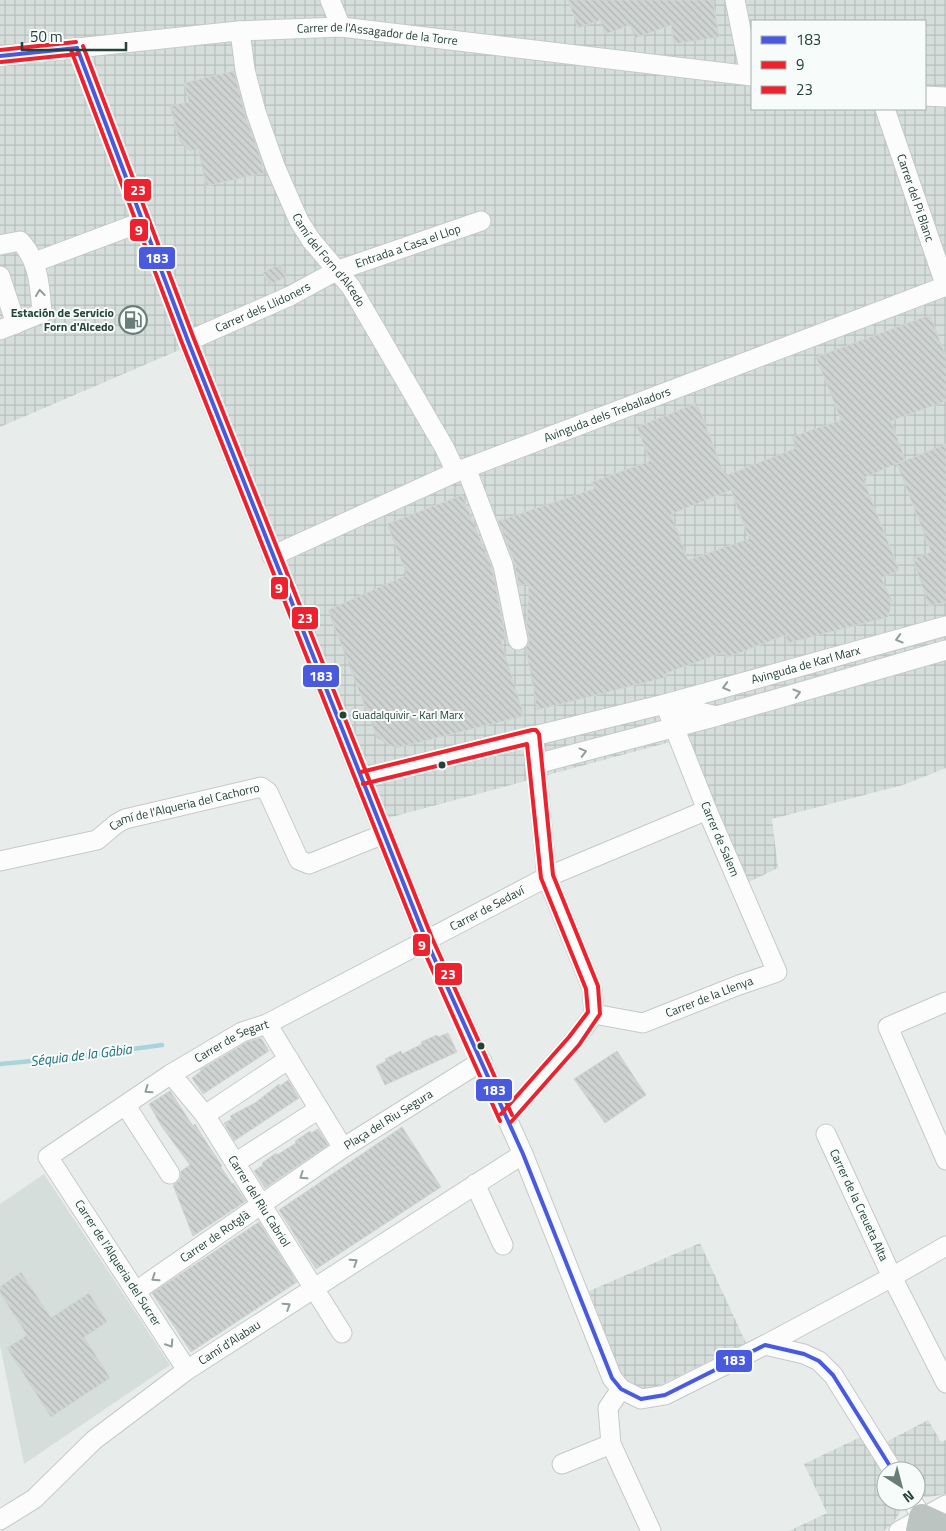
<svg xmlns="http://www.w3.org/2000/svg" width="946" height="1531" viewBox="0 0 946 1531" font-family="'Titillium Web',sans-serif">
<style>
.built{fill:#d6dedb}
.industrial{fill:url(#industrial-grid);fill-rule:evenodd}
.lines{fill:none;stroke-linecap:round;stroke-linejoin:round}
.stream{stroke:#a9d4db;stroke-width:4.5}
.building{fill:url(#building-back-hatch);stroke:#d1d6d4;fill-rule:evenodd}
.minor-casing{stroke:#c5cac8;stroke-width:21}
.highway-casing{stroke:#c3ccc9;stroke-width:28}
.minor{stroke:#fcfcfc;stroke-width:19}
.highway{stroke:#bcc4c2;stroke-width:26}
.bus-1-casing{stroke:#f7fbf9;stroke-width:8}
.bus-2-casing{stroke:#f7fbf9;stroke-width:8}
.bus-3-casing{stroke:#f7fbf9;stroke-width:8}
.bus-1{stroke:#495adf;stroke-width:4}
.bus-2{stroke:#ed222e;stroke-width:4}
.bus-3{stroke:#ed222e;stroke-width:4}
.oneway{stroke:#909f9b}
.bus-dot{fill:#24423a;stroke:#f7fbf9;stroke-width:2}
.labels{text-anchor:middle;stroke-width:4;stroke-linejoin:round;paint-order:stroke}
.bus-label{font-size:11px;fill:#24423a;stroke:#f7fbf9;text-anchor:start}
.street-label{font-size:12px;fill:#24423a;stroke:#f7fbf9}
.poi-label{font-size:12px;font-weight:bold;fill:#24423a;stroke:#f7fbf9;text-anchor:end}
.water-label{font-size:14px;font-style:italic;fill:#1c6f80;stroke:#f7fbf9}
.line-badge{stroke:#f7fbf9;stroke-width:2}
.badge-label{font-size:14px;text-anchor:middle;font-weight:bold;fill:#fff}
</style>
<defs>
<pattern id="industrial-grid" width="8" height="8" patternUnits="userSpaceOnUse" patternTransform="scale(1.25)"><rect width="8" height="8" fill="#d6dedb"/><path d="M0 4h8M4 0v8" fill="none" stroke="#b8c0bd"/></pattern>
<pattern id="building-back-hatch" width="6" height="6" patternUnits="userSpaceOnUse" patternTransform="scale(1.25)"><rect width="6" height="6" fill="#cfd4d2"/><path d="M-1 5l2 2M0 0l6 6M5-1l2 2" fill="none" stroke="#b2b7b5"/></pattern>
</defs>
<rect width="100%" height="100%" fill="#e8edeb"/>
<!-- built -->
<path class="built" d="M44,1174L170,1365L24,1464L0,1345V1204Z"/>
<!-- industrial -->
<g class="industrial">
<path d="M0,0H946V768L903,785L772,819L778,868L732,890L674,741L377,821L184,348L0,427ZM752,21H925V109H752Z"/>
<path d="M700,1243L746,1343L658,1386L645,1389L629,1382L619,1370L589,1291Z"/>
<path d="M928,1420L941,1442L946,1440V1494L929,1497L916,1496V1471H886V1501H908L903,1504L899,1514L893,1523L884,1531H789L827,1513L804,1464L877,1429L886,1442Z"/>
</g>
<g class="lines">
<!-- stream -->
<path class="stream" d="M0,1064L74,1057L162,1045"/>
</g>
<!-- building -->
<g class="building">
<path d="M568,0H713L719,37L674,44L671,25L635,38L630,25L605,34L600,20L578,28Z"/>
<path d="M234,71L245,115L260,156L264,173L206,186L198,149L190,151L183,146L179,140L170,106L189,102L184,83Z"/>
<path d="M280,264L286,277L269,285L263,272Z"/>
<path d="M930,315L946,357V401L891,421L905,460L863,478L899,570L881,578L892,601L888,617L788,643L786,635L726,658L724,652L666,673L667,677L537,710L526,648L528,644L529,638L526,621H527L529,584L519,586L514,561L498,521L594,489L592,482L650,461L637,427L697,403L725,476L796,448L792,437L841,420L816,357ZM731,490L749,539L688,560L671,514Z"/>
<path d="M946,444V602L929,606L913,559L931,552L897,464Z"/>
<path d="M462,495L492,568L506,639L501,641L524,716L396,748L377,738L328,610L407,575L387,524Z"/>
<path d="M448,1033L457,1052L385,1085L376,1066L386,1061L385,1059L401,1051L402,1054L422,1044L421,1042L437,1035L438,1037Z"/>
<path d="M261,1038L269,1051L203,1094L192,1078L201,1071L200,1070L247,1042Z"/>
<path d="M617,1051L646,1095L605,1123L574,1079Z"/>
<path d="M288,1080L299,1098L234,1141L224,1123L232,1119L230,1116L255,1103L279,1084L280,1086Z"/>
<path d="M170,1091L193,1126L195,1124L203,1137L222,1166L221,1167L232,1184L233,1183L246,1201L193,1236L173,1185L180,1180L181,1171L190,1165L162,1127L149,1104Z"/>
<path d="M402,1127L441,1187L316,1269L279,1210Z"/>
<path d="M318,1129L328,1145L265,1188L254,1171L263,1165L262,1163L276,1153L277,1155L296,1143L295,1141L310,1131L311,1133Z"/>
<path d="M259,1222L297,1282L191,1352L152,1293Z"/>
<path d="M21,1272L51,1318L89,1293L107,1322L84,1337L110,1378L51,1417L7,1348L27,1335L0,1293V1287Z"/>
</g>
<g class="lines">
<defs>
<g id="minor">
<path d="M330,0L341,27"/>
<path d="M735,0L750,75"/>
<path id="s1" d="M240,31L245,70L256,112L275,166L299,221L311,240L351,287L444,447L456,472"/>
<path d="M77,48L188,341L426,940L523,1154L612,1378L621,1389L641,1399L665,1395L765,1345L804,1354L819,1361L833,1375L893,1471"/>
<path id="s2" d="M0,56L238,31L341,27L752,76"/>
<path d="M925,96L946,97"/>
<path id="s3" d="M885,109L946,287"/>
<path d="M0,245L20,241C39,261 40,287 42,313L0,330"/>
<path d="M35,262L142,222"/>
<path d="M0,276L16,324"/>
<path id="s4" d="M188,341L290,296L336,271L481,221"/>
<path d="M466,468L503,565L518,640"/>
<path id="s5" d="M272,556L456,472L946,286"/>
<path d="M669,705L717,716L946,650"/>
<path d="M536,764L714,717"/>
<path id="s6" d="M362,778L665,704L946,626"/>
<path id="s7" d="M0,861L97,840L116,824L125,819L261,787L268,792L299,860L309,864L384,834"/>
<path d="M946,1002L888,1027L946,1160"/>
<path id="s8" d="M594,1014L643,1023L739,985L777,972L707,810L665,704"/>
<path d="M267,1024L343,1148"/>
<path id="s9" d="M171,1074L205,1115L342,1333"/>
<path d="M126,1106L170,1174"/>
<path d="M205,1115L289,1059"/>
<path d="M506,1118L574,1041L594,1014L592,988L547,877L533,736"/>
<path d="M235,1163L319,1109"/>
<path d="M475,1184L503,1245"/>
<path d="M946,1246L892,1277L946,1383"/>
<path id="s10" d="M136,1291L343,1148L482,1061"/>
<path d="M765,1345L892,1277L826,1134"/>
<path id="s11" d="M187,1370L48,1157L171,1074L242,1032L267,1024L547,877L707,810"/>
<path d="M621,1389L608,1408L611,1444L651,1531"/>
<path d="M562,1464L611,1444"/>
<path d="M912,1501L922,1517"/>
<path id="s12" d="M0,1520L34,1499L94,1440L187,1370L523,1154"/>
<path d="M899,1531L946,1505"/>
</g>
<path id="highway" d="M919,1531L922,1517L946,1528"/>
</defs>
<!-- minor casing -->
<use href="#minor" class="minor-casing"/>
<!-- highway casing -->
<use href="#highway" class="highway-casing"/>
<!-- minor -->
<use href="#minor" class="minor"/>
<!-- highway -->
<use href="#highway" class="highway"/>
<defs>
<g id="bus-1">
<path d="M77,48L188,341L426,940L523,1154L612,1378L621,1389L641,1399L665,1395L765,1345L804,1354L819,1361L833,1375L893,1471"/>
<path d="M0,56L77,48"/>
</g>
<g id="bus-2">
<path d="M71,50L182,343L420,942L500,1121"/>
<path d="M1,62L78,54"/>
<path d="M363,784L527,744L541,878L586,989L588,1012L569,1037L501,1114"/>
</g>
<g id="bus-3">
<path d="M83,46L194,339L432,938L512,1115"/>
<path d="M0,50L76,42"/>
<path d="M361,772L532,730H536L539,734L553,875L598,986L600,1014L579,1045L511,1122"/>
</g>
</defs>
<!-- bus-1 casing -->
<use href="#bus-1" class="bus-1-casing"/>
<!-- bus-2 casing -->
<use href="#bus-2" class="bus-2-casing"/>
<!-- bus-3 casing -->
<use href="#bus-3" class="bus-3-casing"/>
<!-- bus-1 -->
<use href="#bus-1" class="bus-1"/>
<!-- bus-2 -->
<use href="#bus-2" class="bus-2"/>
<!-- bus-3 -->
<use href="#bus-3" class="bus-3"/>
</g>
<!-- one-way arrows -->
<defs><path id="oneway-chevron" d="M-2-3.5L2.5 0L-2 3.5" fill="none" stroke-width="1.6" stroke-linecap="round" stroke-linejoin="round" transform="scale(1.25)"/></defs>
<g class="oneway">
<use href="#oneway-chevron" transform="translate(40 293) rotate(-96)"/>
<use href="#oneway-chevron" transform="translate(899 639) rotate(164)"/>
<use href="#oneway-chevron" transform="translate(726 687) rotate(164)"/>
<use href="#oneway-chevron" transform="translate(797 693) rotate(-16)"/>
<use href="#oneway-chevron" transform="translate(583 752) rotate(-15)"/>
<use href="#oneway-chevron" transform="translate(148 1090) rotate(145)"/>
<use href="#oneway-chevron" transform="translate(303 1176) rotate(146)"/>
<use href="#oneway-chevron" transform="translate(354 1262) rotate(-33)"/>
<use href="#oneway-chevron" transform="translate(155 1278) rotate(146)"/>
<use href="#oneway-chevron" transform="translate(287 1306) rotate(-33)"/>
<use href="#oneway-chevron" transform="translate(170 1344) rotate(57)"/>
</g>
<!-- icons -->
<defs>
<symbol id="fuel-ring" viewBox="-11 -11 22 22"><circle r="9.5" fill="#f7fbf9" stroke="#697e78" stroke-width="1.5"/><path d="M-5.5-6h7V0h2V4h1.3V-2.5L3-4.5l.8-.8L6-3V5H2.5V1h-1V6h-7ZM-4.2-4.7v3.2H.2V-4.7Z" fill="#697e78"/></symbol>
</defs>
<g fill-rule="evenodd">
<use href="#fuel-ring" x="117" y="304" width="32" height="32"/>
</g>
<!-- markers -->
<g class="bus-dot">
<circle cx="343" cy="715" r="4.5"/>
<circle cx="442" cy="765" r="4.5"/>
<circle cx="481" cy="1046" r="4.5"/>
</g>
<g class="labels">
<!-- bus labels -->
<g class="bus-label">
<text x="352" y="719">Guadalquivir - Karl Marx</text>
</g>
<!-- street labels -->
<g class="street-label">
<text dy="4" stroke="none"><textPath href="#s2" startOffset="379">Carrer de l'Assagador de la Torre</textPath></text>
<text dy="4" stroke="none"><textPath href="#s3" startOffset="94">Carrer del Pi Blanc</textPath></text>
<text dy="4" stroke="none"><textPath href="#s4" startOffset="240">Entrada a Casa el Llop</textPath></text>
<text dy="4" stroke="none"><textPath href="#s1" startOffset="249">Camí del Forn d'Alcedo</textPath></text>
<text dy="4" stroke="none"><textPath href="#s4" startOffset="82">Carrer dels Llidoners</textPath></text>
<text dy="4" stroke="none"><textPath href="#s5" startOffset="364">Avinguda dels Treballadors</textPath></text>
<text dy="4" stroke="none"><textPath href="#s6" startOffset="458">Avinguda de Karl Marx</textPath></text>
<text dy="4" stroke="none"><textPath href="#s7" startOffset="195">Camí de l'Alqueria del Cachorro</textPath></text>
<text transform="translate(720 839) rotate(67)" y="4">Carrer de Salem</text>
<text dy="4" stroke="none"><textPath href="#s11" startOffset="760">Carrer de Sedaví</textPath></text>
<text dy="4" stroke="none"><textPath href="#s8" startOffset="121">Carrer de la Llenya</textPath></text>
<text dy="4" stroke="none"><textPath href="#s11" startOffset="472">Carrer de Segart</textPath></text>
<text dy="4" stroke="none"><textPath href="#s10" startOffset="305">Plaça del Riu Segura</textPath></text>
<text dy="4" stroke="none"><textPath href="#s9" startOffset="155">Carrer del Riu Cabriol</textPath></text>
<text transform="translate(859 1205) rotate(65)" y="4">Carrer de la Creueta Alta</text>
<text dy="4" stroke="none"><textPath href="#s10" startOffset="96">Carrer de Rotglà</textPath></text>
<text transform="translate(118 1263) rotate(57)" y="4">Carrer de l'Alqueria del Sucrer</text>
<text dy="4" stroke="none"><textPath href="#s12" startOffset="291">Camí d'Alabau</textPath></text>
</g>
<!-- poi labels -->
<g class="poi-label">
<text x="114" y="317">Estación de Servicio<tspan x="114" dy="14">Forn d'Alcedo</tspan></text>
</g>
<!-- water labels -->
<g class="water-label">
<text transform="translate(81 1055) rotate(-7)" y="5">Séquia de la Gàbia</text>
</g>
</g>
<g class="line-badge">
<rect x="123" y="178" width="29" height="24" rx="5" fill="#ed222e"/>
<rect x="129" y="218" width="20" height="24" rx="5" fill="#ed222e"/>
<rect x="138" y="246" width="38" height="24" rx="5" fill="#495adf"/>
<rect x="270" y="576" width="19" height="24" rx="5" fill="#ed222e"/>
<rect x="291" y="606" width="28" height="24" rx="5" fill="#ed222e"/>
<rect x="302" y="664" width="38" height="24" rx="5" fill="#495adf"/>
<rect x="412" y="933" width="19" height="24" rx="5" fill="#ed222e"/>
<rect x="434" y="962" width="29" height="24" rx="5" fill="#ed222e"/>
<rect x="475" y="1078" width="38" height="24" rx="5" fill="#495adf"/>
<rect x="715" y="1349" width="38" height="24" rx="5" fill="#495adf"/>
</g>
<g class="badge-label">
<text x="138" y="195">23</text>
<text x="139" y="235">9</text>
<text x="157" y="263">183</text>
<text x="279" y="593">9</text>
<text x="305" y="623">23</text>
<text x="321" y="681">183</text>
<text x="422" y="950">9</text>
<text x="448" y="979">23</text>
<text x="494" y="1095">183</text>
<text x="734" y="1365">183</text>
</g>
<!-- legend -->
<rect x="751" y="20" width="175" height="90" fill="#f7fbf9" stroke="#a3b1ad"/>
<rect x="761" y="36" width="25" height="8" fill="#495adf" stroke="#a3b1ad"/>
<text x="796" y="45" font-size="15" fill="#24423a">183</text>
<rect x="761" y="61" width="25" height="8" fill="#ed222e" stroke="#a3b1ad"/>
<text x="796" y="70" font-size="15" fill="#24423a">9</text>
<rect x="761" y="86" width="25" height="8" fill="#ed222e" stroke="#a3b1ad"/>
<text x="796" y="95" font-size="15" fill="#24423a">23</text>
<!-- north arrow -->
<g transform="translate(901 1486) rotate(144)"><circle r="24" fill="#f7fbf9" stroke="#a3b1ad"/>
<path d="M0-4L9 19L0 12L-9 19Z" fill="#697e78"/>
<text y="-8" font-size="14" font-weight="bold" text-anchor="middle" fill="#24423a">N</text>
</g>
<!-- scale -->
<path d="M22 42v8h104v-8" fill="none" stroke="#24423a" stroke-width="2.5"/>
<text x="30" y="42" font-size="15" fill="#24423a" stroke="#f7fbf9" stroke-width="4" paint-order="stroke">50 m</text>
</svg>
